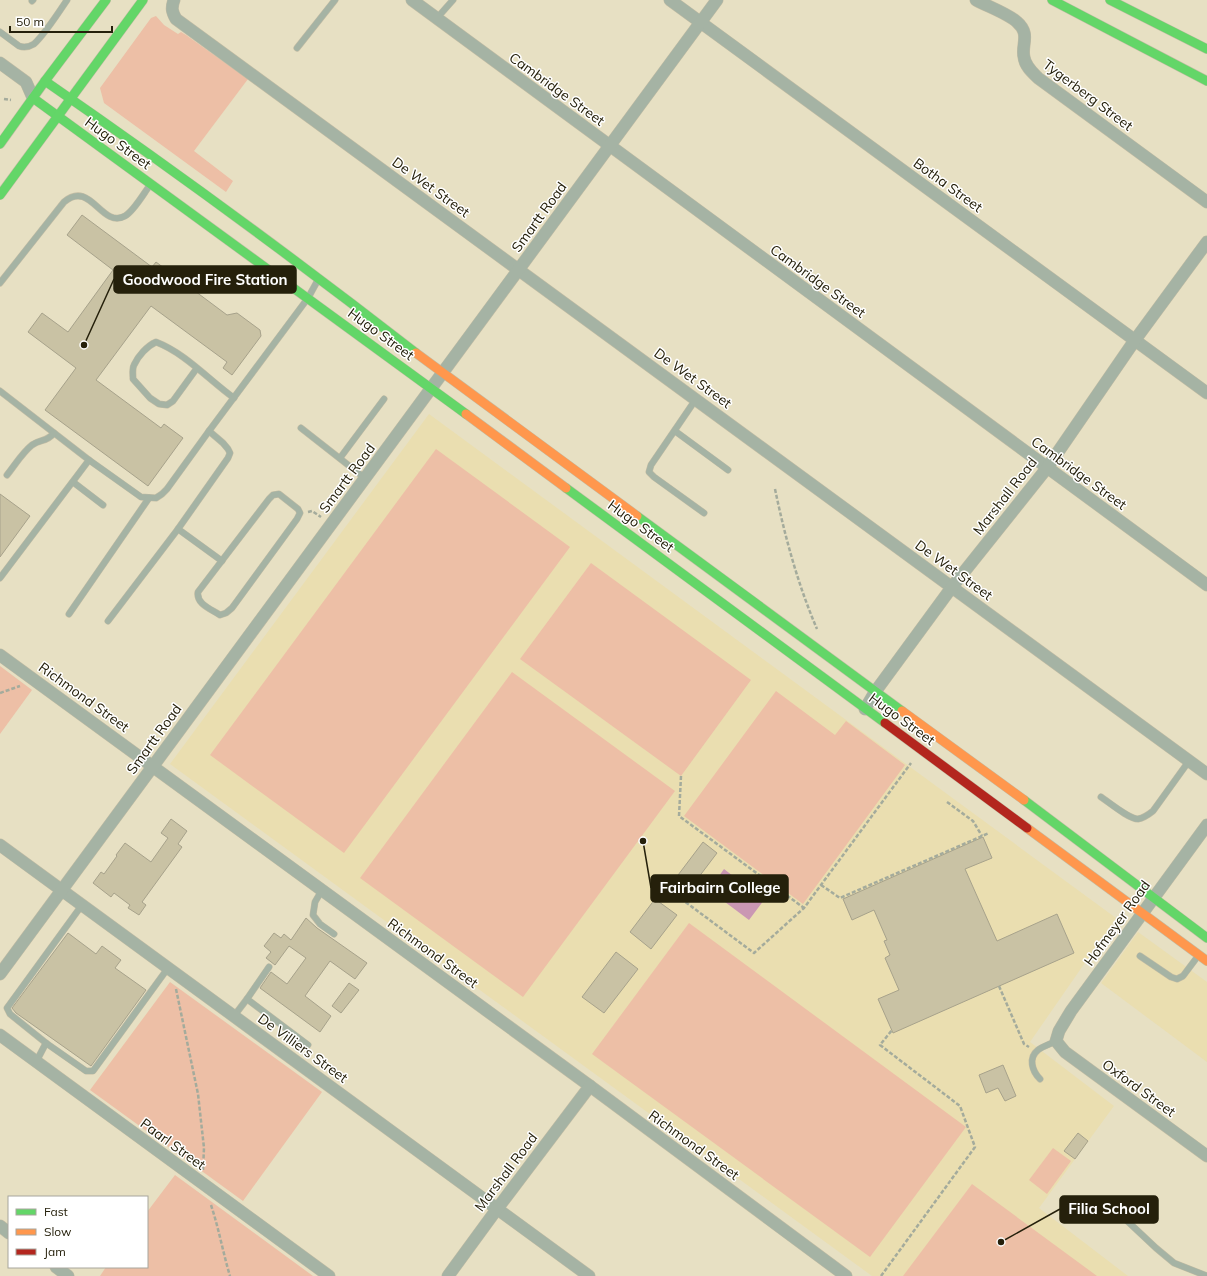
<svg xmlns="http://www.w3.org/2000/svg" width="1207" height="1276" viewBox="0 0 1207 1276" font-family="Mulish,sans-serif">
<style>
.built{fill:#eadeb0}
.green{fill:#edbfa6}
.water{fill:#ca97b3}
.building{fill:#c9c2a4;stroke:#a7a28b}
.lines{fill:none;stroke-linecap:round;stroke-linejoin:round}
.lane-casing{stroke:#c2bca4;stroke-width:7}
.street-casing{stroke:#c2bca4;stroke-width:13}
.fast-casing{stroke:#c2bca4;stroke-width:10}
.slow-casing{stroke:#c2bca4;stroke-width:10}
.jam-casing{stroke:#c2bca4;stroke-width:10}
.path{stroke:#a4ab9c;stroke-width:2.5;stroke-dasharray:4 2;stroke-linecap:butt}
.lane{stroke:#a5b3a4;stroke-width:6}
.street{stroke:#a5b3a4;stroke-width:12}
.fast{stroke:#63d668;stroke-width:9}
.slow{stroke:#ff974d;stroke-width:9}
.jam{stroke:#b3261e;stroke-width:9}
.labels{text-anchor:middle;stroke-width:3;stroke-linejoin:round;paint-order:stroke}
.street-label{font-size:14px;fill:#25200b;stroke:#fff}
.leader{fill:none;stroke:#25200b;stroke-width:1.5}
.callout-dot{fill:#25200b;stroke:#fff;stroke-width:1.5}
.callout{fill:#25200b;stroke:#25200b;stroke-width:1.5}
.callout-label{font-size:15px;text-anchor:middle;font-weight:bold;fill:#fff}
</style>
<rect width="100%" height="100%" fill="#e7e0c3"/>
<!-- built -->
<g class="built">
<path d="M429,414L1116,918L1030,1042L1114,1106L1039,1208L1128,1276H872L170,764Z"/>
<path d="M1138,932L1207,982V1062L1101,983Z"/>
</g>
<!-- green -->
<g class="green">
<path d="M156,16L164,25L178,34L181,32L186,35L248,79L194,151L233,181L226,192L104,103L100,88L151,18Z"/>
<path d="M436,449L570,547L344,853L210,755Z"/>
<path d="M591,563L751,680L681,776L520,659Z"/>
<path d="M0,666L32,690L0,734Z"/>
<path d="M512,672L675,791L523,997L360,878Z"/>
<path d="M776,691L835,735L846,721L905,765L803,904L684,816Z"/>
<path d="M689,923L966,1127L870,1257L592,1054Z"/>
<path d="M170,982L322,1092L243,1201L90,1090Z"/>
<path d="M1053,1148L1071,1161L1047,1194L1029,1180Z"/>
<path d="M175,1175L313,1276H100L106,1267H147V1212Z"/>
<path d="M972,1184L1097,1276H903Z"/>
</g>
<!-- water -->
<path class="water" d="M724,869L764,900L749,920L709,890Z"/>
<!-- building -->
<g class="building">
<path d="M82,215L152,267L156,262L227,315L237,313L260,330L261,336L232,375L223,368L227,362L151,306L96,380L161,428L164,424L183,438L148,486L45,410L76,368L28,332L42,313L68,332L113,270L67,235Z"/>
<path d="M0,494L30,516L0,557Z"/>
<path d="M171,819L187,831L178,844L182,847L142,902L146,905L139,915L128,908L130,905L114,893L111,897L93,883L101,872L104,874L117,856L116,855L125,843L151,862L168,838L161,833Z"/>
<path d="M983,837L992,858L965,869L997,941L1057,914L1074,953L893,1033L878,999L899,990L885,958L890,955L884,941L887,940L874,910L852,920L843,899Z"/>
<path d="M703,842L717,853L686,894L672,883Z"/>
<path d="M655,899L677,915L651,949L630,932Z"/>
<path d="M306,918L317,928L367,963L355,979L330,961L305,996L331,1016L320,1032L260,988L271,972L287,984L306,958L289,946L275,965L266,958L271,952L264,946L274,933L281,938L284,934L291,940Z"/>
<path d="M68,933L96,954L102,946L121,960L115,968L146,990L91,1066L16,1013L12,1008Z"/>
<path d="M616,952L638,969L604,1013L582,997Z"/>
<path d="M349,983L359,990L341,1013L332,1006Z"/>
<path d="M1003,1065L1016,1096L1005,1101L998,1088L986,1093L979,1075Z"/>
<path d="M1078,1133L1088,1141L1075,1159L1064,1151Z"/>
</g>
<g class="lines">
<defs>
<g id="lane">
<path d="M32,1L33,0"/>
<path d="M437,18L453,0"/>
<path d="M0,32L19,46C24,48 29,47 34,44C44,35 59,12 67,0"/>
<path d="M297,48L335,0"/>
<path d="M0,283L64,202C91,179 101,229 125,216C134,211 144,193 150,185"/>
<path d="M197,368L173,401L167,405L159,404L150,398L133,379C133,374 132,369 134,365C138,356 147,346 156,342C185,353 209,380 234,398"/>
<path d="M0,391L89,460L141,497L156,498L162,494L167,489L209,431L308,298L319,278"/>
<path d="M696,399L651,465L649,472L654,477L704,513"/>
<path d="M301,428L366,479"/>
<path d="M675,431L728,470"/>
<path d="M340,458L384,399"/>
<path d="M7,475C15,465 22,453 32,445C41,439 47,442 54,433"/>
<path d="M73,482L103,505"/>
<path d="M279,494L298,509L300,513L297,519L232,608L226,613L220,615C211,609 196,604 198,592L269,499L273,495Z"/>
<path d="M178,529L222,561"/>
<path d="M0,578L89,460"/>
<path d="M69,614L149,498"/>
<path d="M108,621L178,529L228,458L230,453L228,449L223,443L209,431"/>
<path d="M1101,797C1110,803 1129,819 1138,819C1144,818 1148,815 1153,811L1189,761"/>
<path d="M322,890L315,902L313,915L320,924L334,934"/>
<path d="M82,905L7,1008L10,1014L46,1043L86,1071H93L168,968"/>
<path d="M1140,956L1171,977L1177,979L1183,976L1198,956"/>
<path d="M269,967L247,999L308,1045"/>
<path d="M234,1016L247,999"/>
<path d="M36,1062L46,1043"/>
<path d="M1040,1079C1032,1071 1028,1058 1038,1050C1043,1046 1051,1044 1056,1041"/>
<path d="M1107,1202L1156,1248L1174,1263L1207,1276"/>
</g>
<g id="street">
<path d="M174,0C171,8 172,12 176,19L1207,774"/>
<path d="M412,0L1207,585"/>
<path d="M670,0L1207,393"/>
<path d="M976,0C987,6 1009,14 1017,22C1031,34 1021,45 1024,57C1025,66 1032,72 1038,78L1207,202"/>
<path d="M0,63L26,82L33,98"/>
<path d="M0,655L590,1086L846,1276"/>
<path d="M865,709L875,692L952,587L1047,468L1135,340L1207,242"/>
<path d="M1207,825L1071,1011L1059,1031L1056,1041L1065,1052L1207,1156"/>
<path d="M0,845L589,1276"/>
<path d="M0,974L717,0"/>
<path d="M0,1035L329,1276"/>
<path d="M0,1226L9,1233"/>
<path d="M56,1267L68,1276"/>
<path d="M448,1276L497,1209L590,1086"/>
</g>
<g id="fast">
<path d="M1052,0L1207,81"/>
<path d="M1110,0L1207,49"/>
<path d="M45,81C171,168 295,259 416,353"/>
<path d="M33,98L466,414"/>
<path d="M0,144L45,81L106,0"/>
<path d="M0,195L143,0"/>
<path d="M566,488L885,723"/>
<path d="M637,516L902,711"/>
<path d="M1024,800L1207,938"/>
</g>
<g id="slow">
<path d="M416,353L637,516"/>
<path d="M466,414L566,488"/>
<path d="M902,711L1024,800"/>
<path d="M1027,828L1207,961"/>
</g>
<path id="jam" d="M885,723L1027,828"/>
</defs>
<!-- lane casing -->
<use href="#lane" class="lane-casing"/>
<!-- street casing -->
<use href="#street" class="street-casing"/>
<!-- fast casing -->
<use href="#fast" class="fast-casing"/>
<!-- slow casing -->
<use href="#slow" class="slow-casing"/>
<!-- jam casing -->
<use href="#jam" class="jam-casing"/>
<!-- path -->
<g class="path">
<path d="M4,99L11,100"/>
<path d="M775,489C785,537 798,585 817,629"/>
<path d="M308,512L312,511L321,517"/>
<path d="M0,693L20,686"/>
<path d="M681,776L679,816L804,908"/>
<path d="M947,802L973,821L982,836"/>
<path d="M821,885L840,898L989,833"/>
<path d="M676,895L754,953L804,908L911,763"/>
<path d="M999,986L1024,1044L1029,1047"/>
<path d="M176,989L198,1094L204,1148L203,1170"/>
<path d="M211,1205C219,1229 223,1253 230,1276"/>
<path d="M881,1276L975,1147L960,1106L880,1045L892,1030"/>
</g>
<!-- lane -->
<use href="#lane" class="lane"/>
<!-- street -->
<use href="#street" class="street"/>
<!-- fast -->
<use href="#fast" class="fast"/>
<!-- slow -->
<use href="#slow" class="slow"/>
<!-- jam -->
<use href="#jam" class="jam"/>
</g>
<g class="labels">
<!-- street labels -->
<g class="street-label">
<text transform="translate(557 89) rotate(36)" y="5">Cambridge Street</text>
<text transform="translate(1088 95) rotate(37)" y="5">Tygerberg Street</text>
<text transform="translate(118 143) rotate(36)" y="5">Hugo Street</text>
<text transform="translate(948 185) rotate(36)" y="5">Botha Street</text>
<text transform="translate(431 187) rotate(36)" y="5">De Wet Street</text>
<text transform="translate(539 217) rotate(-54)" y="5">Smartt Road</text>
<text transform="translate(818 281) rotate(36)" y="5">Cambridge Street</text>
<text transform="translate(381 334) rotate(36)" y="5">Hugo Street</text>
<text transform="translate(693 378) rotate(36)" y="5">De Wet Street</text>
<text transform="translate(1079 473) rotate(36)" y="5">Cambridge Street</text>
<text transform="translate(347 478) rotate(-53)" y="5">Smartt Road</text>
<text transform="translate(1005 496) rotate(-52)" y="5">Marshall Road</text>
<text transform="translate(641 526) rotate(36)" y="5">Hugo Street</text>
<text transform="translate(954 570) rotate(36)" y="5">De Wet Street</text>
<text transform="translate(84 697) rotate(36)" y="5">Richmond Street</text>
<text transform="translate(902 719) rotate(36)" y="5">Hugo Street</text>
<text transform="translate(154 739) rotate(-54)" y="5">Smartt Road</text>
<text transform="translate(1117 923) rotate(-54)" y="5">Hofmeyer Road</text>
<text transform="translate(433 953) rotate(36)" y="5">Richmond Street</text>
<text transform="translate(303 1048) rotate(36)" y="5">De Villiers Street</text>
<text transform="translate(1139 1088) rotate(36)" y="5">Oxford Street</text>
<text transform="translate(173 1144) rotate(36)" y="5">Paarl Street</text>
<text transform="translate(694 1145) rotate(36)" y="5">Richmond Street</text>
<text transform="translate(506 1172) rotate(-53)" y="5">Marshall Road</text>
</g>
</g>
<!-- callouts -->
<path class="leader" d="M84 345L114 279M643 841L651 888M1001 1242L1060 1209"/>
<g class="callout-dot">
<circle cx="84" cy="345" r="4"/>
<circle cx="643" cy="841" r="4"/>
<circle cx="1001" cy="1242" r="4"/>
</g>
<g class="callout">
<rect x="114" y="266" width="182" height="27" rx="4"/>
<rect x="651" y="875" width="137" height="27" rx="4"/>
<rect x="1060" y="1196" width="98" height="27" rx="4"/>
</g>
<g class="callout-label">
<text x="205" y="285">Goodwood Fire Station</text>
<text x="720" y="893">Fairbairn College</text>
<text x="1109" y="1214">Filia School</text>
</g>
<!-- legend -->
<rect x="8" y="1196" width="140" height="72" fill="#ffffff" stroke="#a8a69d"/>
<rect x="16" y="1209" width="20" height="6" fill="#63d668" stroke="#a8a69d"/>
<text x="44" y="1216" font-size="12" fill="#25200b">Fast</text>
<rect x="16" y="1229" width="20" height="6" fill="#ff974d" stroke="#a8a69d"/>
<text x="44" y="1236" font-size="12" fill="#25200b">Slow</text>
<rect x="16" y="1249" width="20" height="6" fill="#b3261e" stroke="#a8a69d"/>
<text x="44" y="1256" font-size="12" fill="#25200b">Jam</text>
<!-- scale -->
<path d="M10 26v6h102v-6" fill="none" stroke="#25200b" stroke-width="2"/>
<text x="16" y="26" font-size="12" fill="#25200b" stroke="#ffffff" stroke-width="3" paint-order="stroke">50 m</text>
</svg>
